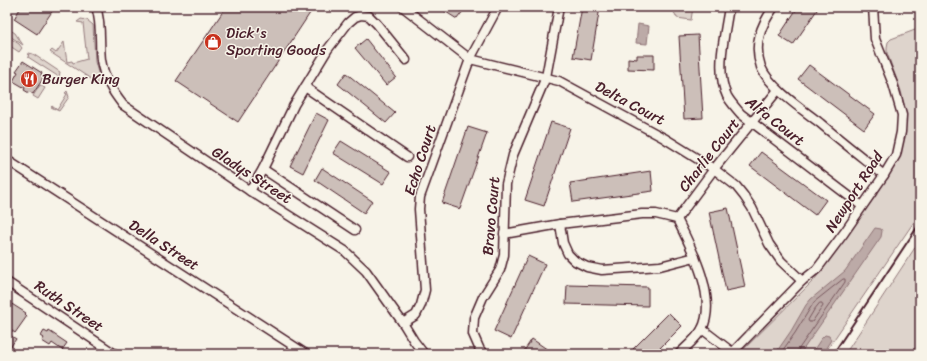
<svg xmlns="http://www.w3.org/2000/svg" width="927" height="361" viewBox="0 0 927 361" font-family="Sriracha,sans-serif">
<style>
.green{fill:#ded4cc;stroke:#947a7c}
.water{fill:#bcaaa7;stroke:#8e7275}
.lines{fill:none;stroke-linecap:round;stroke-linejoin:round}
.shore{stroke:#78575d;stroke-width:1}
.building{fill:#ccbfb9;stroke:#4a1f2b}
.street-casing{stroke:#4a1f2b;stroke-width:11}
.street{stroke:#f7f3e8;stroke-width:8}
.rail{stroke:#4a1f2b;stroke-width:2}
.labels{text-anchor:middle;stroke-width:3;stroke-linejoin:round;paint-order:stroke}
.poi-label{font-size:15px;fill:#4a1f2b;stroke:#f7f3e8;text-anchor:start}
.street-label{font-size:15px;fill:#4a1f2b;stroke:#f7f3e8}
</style>
<rect width="100%" height="100%" fill="#f7f3e8"/>
<filter id="ink" filterUnits="userSpaceOnUse"><feTurbulence type="fractalNoise" baseFrequency=".025" numOctaves="2"/><feDisplacementMap in="SourceGraphic" scale="8" xChannelSelector="R" yChannelSelector="G"/><feConvolveMatrix kernelMatrix="1 2 1 2 8 2 1 2 1" color-interpolation-filters="sRGB"/></filter>
<g filter="url(#ink)">
<!-- green -->
<g class="green">
<path d="M675,7H693L691,20L677,18L674,12Z"/>
<path d="M81,19L87,20L93,25L95,62L101,83L100,85L50,52L52,50L56,53L64,42L67,62L72,61L73,63L87,59L83,23L77,22Z"/>
<path d="M7,28L15,33L23,45L7,34Z"/>
<path d="M915,30H918L920,35V213L824,354H739L814,280L825,266L879,191L897,160L905,116L904,104L901,91L887,53V47L888,42L891,39Z"/>
<path d="M7,36L19,44L22,48L19,52L7,44Z"/>
<path d="M29,53L33,54L60,72L59,77L28,57Z"/>
<path d="M40,85L45,88L38,99L33,96Z"/>
<path d="M67,91L69,97L59,111L51,107L52,106L57,110L67,94L65,93Z"/>
<path d="M920,240V354H845Z"/>
<path d="M7,345L21,354H7Z"/>
</g>
<!-- water -->
<g class="water">
<path d="M638,24L649,26L647,44L636,43Z"/>
<path d="M875,228L881,229L882,231L881,237L800,354H775L791,331L806,305L811,299L845,271Z"/>
<path d="M825,335L829,336L831,340L822,354H811L821,339Z"/>
</g>
<g class="lines">
<!-- shore -->
<g class="shore">
<path d="M820,303H822L823,306L812,322H809L808,320L814,310Z"/>
<path d="M780,354L795,333L814,302L843,279H845V282L798,350L797,354"/>
</g>
</g>
<!-- building -->
<g class="building">
<path d="M21,7H55L37,34L14,19Z"/>
<path d="M226,7H314L238,122L176,81Z"/>
<path d="M438,7H466L457,19Z"/>
<path d="M582,7H600L591,60L573,57Z"/>
<path d="M798,7H819L793,45L779,36Z"/>
<path d="M698,35L703,118L684,119L679,36Z"/>
<path d="M366,39L396,77L386,85L355,48Z"/>
<path d="M637,55H654V70L628,69V58L637,59Z"/>
<path d="M23,61L42,73L41,75L44,77L33,94L30,92L29,93L24,90L25,88L13,81L18,72L16,71Z"/>
<path d="M809,65L875,114L864,129L798,79Z"/>
<path d="M346,73L395,113L386,123L338,84Z"/>
<path d="M316,113L329,120L303,173L290,166Z"/>
<path d="M551,122L570,128L544,206L525,200Z"/>
<path d="M468,127L487,133L460,209L442,203Z"/>
<path d="M341,141L391,172L383,184L333,153Z"/>
<path d="M761,152L826,200L815,215L750,166Z"/>
<path d="M322,168L372,201L364,213L315,180Z"/>
<path d="M651,171L653,191L573,202L570,183Z"/>
<path d="M728,208L745,287L726,291L709,212Z"/>
<path d="M528,256L545,264L511,339L494,331Z"/>
<path d="M567,285L648,287V306L566,304Z"/>
<path d="M7,301L26,313L25,314L27,316L15,333L7,327Z"/>
<path d="M669,313L682,326L654,354H628Z"/>
<path d="M44,331L48,333L49,331L67,343L62,350L52,343L50,346L42,341L44,338L41,336Z"/>
<path d="M10,335L16,339L11,346L7,343V339Z"/>
<path d="M532,339L554,354H522Z"/>
</g>
<g class="lines">
<defs>
<g id="street">
<path d="M96,7C102,24 99,42 101,60C104,78 112,91 123,105L250,191L345,251L366,271L403,323L414,341L424,354"/>
<path d="M403,7L470,59L559,81L664,138L714,169L736,186L744,196L752,208L769,244L781,261L802,281"/>
<path d="M729,7C725,34 715,71 727,96C731,103 736,108 741,114L862,206"/>
<path d="M774,7C761,25 753,44 761,67C769,87 803,110 820,123C841,141 863,158 884,175"/>
<path d="M305,87L407,157"/>
<path d="M7,160L306,354"/>
<path d="M263,169L355,230"/>
<path d="M250,191L263,169L294,105L328,49L348,23L355,17L361,15L369,16L377,24L406,60"/>
<path d="M677,219L714,169L778,90"/>
<path d="M560,224L563,243L568,254L575,261L587,267L602,270L660,266L695,257"/>
<path d="M504,234L560,224L642,214H656L677,219C691,247 718,298 702,329C698,337 686,347 679,354"/>
<path d="M7,282L115,354"/>
<path d="M403,323L416,315L421,305L425,290L419,209L420,197L470,59L498,7"/>
<path d="M702,329L732,352"/>
<path d="M484,354L480,350L473,334L474,318L483,297L500,270L504,255L506,184L513,155L546,77L559,7"/>
<path d="M731,354L802,281L817,269L844,233L884,175L896,155L901,132L902,115L893,84L875,39L873,7"/>
</g>
</defs>
<!-- street casing -->
<use href="#street" class="street-casing"/>
<!-- street -->
<use href="#street" class="street"/>
<!-- rail -->
<path class="rail" d="M833,354L920,223"/>
</g>
</g>
<!-- icons -->
<defs>
<symbol id="shop-disc" viewBox="-11 -11 22 22"><circle r="9.5" fill="#c8321e" stroke="#f7f3e8"/><path d="M-5-2.5h2.3a2.7 3.5 0 0 1 5.4 0H5L5.5 6h-11ZM-1.5-2.5h3a1.5 2.3 0 0 0-3 0Z" fill="#fff"/></symbol>
<symbol id="restaurant-disc" viewBox="-11 -11 22 22"><circle r="9.5" fill="#c8321e" stroke="#f7f3e8"/><path d="M-5-6h1v4h1v-4h1v4h1v-4h1v5L-1.5 .5V6h-2V.5L-5-1ZM5-6V6H3V1.5H1.5Q1.5-4 5-6Z" fill="#fff"/></symbol>
</defs>
<g fill-rule="evenodd">
<use href="#shop-disc" x="203" y="32" width="20" height="20"/>
<use href="#restaurant-disc" x="19" y="69" width="20" height="20"/>
</g>
<g class="labels">
<!-- poi labels -->
<g class="poi-label">
<text x="226" y="38">Dick's<tspan x="226" dy="17">Sporting Goods</tspan></text>
<text x="42" y="84">Burger King</text>
</g>
<!-- street labels -->
<g class="street-label">
<text transform="translate(630 103) rotate(28)" y="5">Delta Court</text>
<text transform="translate(775 121) rotate(38)" y="5">Alfa Court</text>
<text transform="translate(709 155) rotate(-52)" y="5">Charlie Court</text>
<text transform="translate(420 160) rotate(-72)" y="5">Echo Court</text>
<text transform="translate(252 175) rotate(33)" y="5">Gladys Street</text>
<text transform="translate(854 192) rotate(-57)" y="5">Newport Road</text>
<text transform="translate(491 216) rotate(-85)" y="5">Bravo Court</text>
<text transform="translate(164 245) rotate(33)" y="5">Della Street</text>
<text transform="translate(69 306) rotate(34)" y="5">Ruth Street</text>
</g>
</g>
<!-- margin -->
<rect width="927" height="361" fill="none" stroke="#f7f3e8" stroke-width="24"/>
<rect x="12" y="12" width="903" height="337" fill="none" stroke="#4a1f2b" stroke-width="1.5" filter="url(#ink)"/>
</svg>
